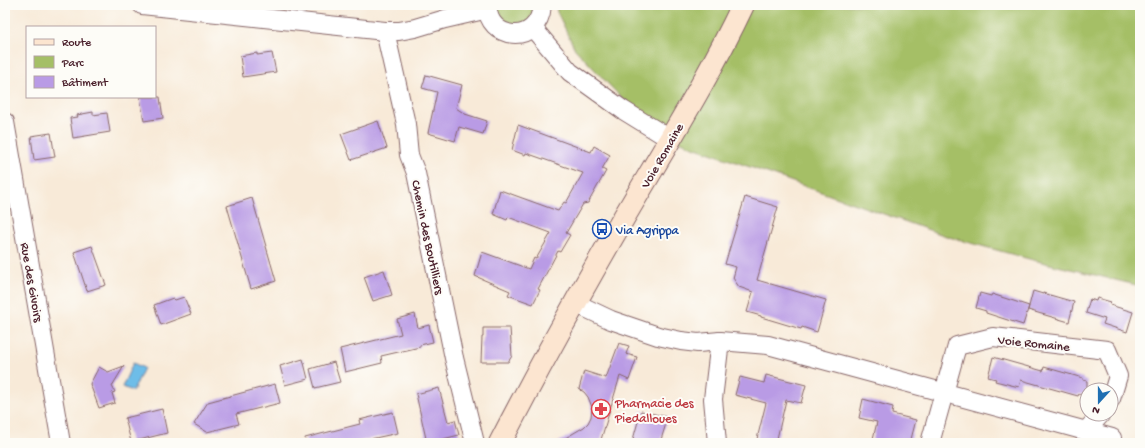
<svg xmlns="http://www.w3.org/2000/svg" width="1145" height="448" viewBox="0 0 1145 448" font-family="'Gochi Hand',sans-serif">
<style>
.green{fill:#a5bf66;stroke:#786f48}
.water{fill:#6ebde8;stroke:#5c6e8a}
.building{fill:#b99be5}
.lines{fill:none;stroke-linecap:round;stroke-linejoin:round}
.street-casing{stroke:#876668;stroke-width:20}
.secondary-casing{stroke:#876668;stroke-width:24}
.street{stroke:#fff;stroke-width:18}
.secondary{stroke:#fce5d0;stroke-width:22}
.labels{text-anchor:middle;stroke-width:4;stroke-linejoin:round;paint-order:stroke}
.street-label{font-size:13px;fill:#4a1f2b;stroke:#fdfcf7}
.transit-label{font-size:13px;fill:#164399;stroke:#fdfcf7;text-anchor:start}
.health-label{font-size:13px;fill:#be3a42;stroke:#fdfcf7;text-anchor:start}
</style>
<rect width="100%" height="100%" fill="#fdfcf7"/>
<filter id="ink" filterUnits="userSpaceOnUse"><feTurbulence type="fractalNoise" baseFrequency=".025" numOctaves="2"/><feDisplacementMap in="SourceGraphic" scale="8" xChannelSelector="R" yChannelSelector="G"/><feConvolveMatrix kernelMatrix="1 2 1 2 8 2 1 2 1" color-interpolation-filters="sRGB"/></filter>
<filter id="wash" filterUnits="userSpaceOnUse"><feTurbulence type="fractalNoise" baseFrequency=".012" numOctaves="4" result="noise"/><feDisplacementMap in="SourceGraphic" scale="16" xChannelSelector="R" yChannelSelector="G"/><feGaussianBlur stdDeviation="0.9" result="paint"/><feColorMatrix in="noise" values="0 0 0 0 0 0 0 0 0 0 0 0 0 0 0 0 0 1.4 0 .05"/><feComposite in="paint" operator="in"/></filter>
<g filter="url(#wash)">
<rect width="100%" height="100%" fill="#f8ead8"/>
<!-- green -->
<g class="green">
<path d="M496,5H535L529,23L509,28L497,17Z"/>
<path d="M556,5H1140V286L1033,260L949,237L696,148L652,130L575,49L557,12Z"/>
</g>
<!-- water -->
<path class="water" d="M133,363L144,368L133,391L122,387Z"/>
<g id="blocks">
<!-- building -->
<g class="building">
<path d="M257,53V55L272,53L276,72L243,77L240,56Z"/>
<path d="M426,75L462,85L456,108L465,114L487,121L483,134L459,127L455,141L428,133L437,92L422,88Z"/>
<path d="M140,97H160L163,118L144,121Z"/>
<path d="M93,112V115L107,113L110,132L73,138L70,118L78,117L77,115Z"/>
<path d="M378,121L387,148L351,160L341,134Z"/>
<path d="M518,125L591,152L594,146L610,155L602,169L606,171L588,203L583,204L566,233L570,235L560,252L558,251L538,289L540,290L533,304L508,295L510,291L475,276L482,252L529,269L534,258L536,259L551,233L508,217L507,220L493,214L500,190L558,211L564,202L566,203L583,173L526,153L525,155L512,150Z"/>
<path d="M51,133L55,157L34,160L31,136Z"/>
<path d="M745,197L778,207L757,280L826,300L817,332L802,327L801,329L761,317V316L747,312L753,292L739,287L733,278L736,267L725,264Z"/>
<path d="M252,198L276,281L251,289L227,206Z"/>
<path d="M92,246L106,285L87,291L74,252Z"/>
<path d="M384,270L392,295L373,301L364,277Z"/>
<path d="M1033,291L1043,294V293L1074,302L1069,322L1028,310Z"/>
<path d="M980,293L991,296L992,294L1029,306L1023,325L986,313V311L976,308Z"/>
<path d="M184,297L191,314L161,325L154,305L173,298L175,300Z"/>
<path d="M1097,298L1111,302L1110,305L1133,312L1127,332L1103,324L1105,319L1086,313L1090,299L1096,301Z"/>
<path d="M415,314L418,328L429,325L433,342L420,345V347L381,356L382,363L345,372L340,349L401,334L397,319Z"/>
<path d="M483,328H510L512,356L508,362H481L482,337H483Z"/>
<path d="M619,343L629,346L626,354L637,357L629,380L620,376L600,443H557L584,427L588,423L591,417L592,407L588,397L584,392L579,389L584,371L606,378Z"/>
<path d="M993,357L1043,371L1044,367L1083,378V380L1087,381V396L1079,394L1078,396L1021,380L1019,387L995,381L996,379L988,377Z"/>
<path d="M303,359L308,379L285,385L280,366Z"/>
<path d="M334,362L340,382L315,388L310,369Z"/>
<path d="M124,366L112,386L115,392L112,393L115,403L99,408L90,384L99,367L108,372Z"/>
<path d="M766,375L806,385L801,403L786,400L776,443H756L766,403L735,395L740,377L764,383Z"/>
<path d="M275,384L280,403L236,414L239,424L207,432L194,424L208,402Z"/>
<path d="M439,388L448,422L455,420L459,435L427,443L416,394Z"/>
<path d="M863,399L893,407L892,414L916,420L910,443H872L877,422L859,418Z"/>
<path d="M162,409L167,433L131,442L125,418Z"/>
<path d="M641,411L668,417L660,443H632Z"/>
<path d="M393,412L398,433L352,443H306L305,438L360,424L359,420Z"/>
</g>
</g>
</g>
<g filter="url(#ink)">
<use href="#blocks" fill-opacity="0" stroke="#876668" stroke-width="1"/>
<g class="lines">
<defs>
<g id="street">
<path d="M142,5L385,31H399L415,28L445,19L488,9"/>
<path d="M488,5C485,39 539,48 542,5"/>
<path d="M533,28L570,72L623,110L670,139"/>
<path d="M385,31L406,124L409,155L416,173L454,358L475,443"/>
<path d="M5,122L61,443"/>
<path d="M575,303L611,320L658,336L681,341L698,343L720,341L768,345L1112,438L1110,443"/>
<path d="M1086,431L1101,414"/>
<path d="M717,443L713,399L720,341"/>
<path d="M930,443L957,346L993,337L1107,350L1118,376L1111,399"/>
</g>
<path id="secondary" d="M500,443C539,367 580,293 623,219C664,149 708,79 743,5"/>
</defs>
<!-- street casing -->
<use href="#street" class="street-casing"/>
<!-- secondary casing -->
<use href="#secondary" class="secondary-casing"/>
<!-- street -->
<use href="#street" class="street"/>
<!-- secondary -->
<use href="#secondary" class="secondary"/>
</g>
</g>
<!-- icons -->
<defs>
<symbol id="bus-ring" viewBox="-11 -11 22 22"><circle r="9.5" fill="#fdfcf7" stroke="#1a4fb4" stroke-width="1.5"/><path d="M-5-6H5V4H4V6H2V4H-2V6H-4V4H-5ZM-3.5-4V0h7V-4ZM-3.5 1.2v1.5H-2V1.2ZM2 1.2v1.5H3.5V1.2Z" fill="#1a4fb4"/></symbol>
<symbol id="pharmacy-ring" viewBox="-11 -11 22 22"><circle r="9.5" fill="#fdfcf7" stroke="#e0444e" stroke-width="1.5"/><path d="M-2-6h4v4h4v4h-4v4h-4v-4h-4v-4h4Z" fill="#e0444e"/></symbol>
</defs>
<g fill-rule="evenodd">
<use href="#bus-ring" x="591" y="218" width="22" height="22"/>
<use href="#pharmacy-ring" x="590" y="398" width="22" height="22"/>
</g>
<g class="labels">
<!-- street labels -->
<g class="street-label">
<text transform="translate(661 155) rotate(-60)" y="5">Voie Romaine</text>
<text transform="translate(429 237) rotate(78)" y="5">Chemin des Boutilliers</text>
<text transform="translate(33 282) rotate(80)" y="5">Rue des Givoirs</text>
<text transform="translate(1034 342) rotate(6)" y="5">Voie Romaine</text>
</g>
<!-- transit labels -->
<g class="transit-label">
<text x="616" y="234">Via Agrippa</text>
</g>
<!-- health labels -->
<g class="health-label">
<text x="615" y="407">Pharmacie des<tspan x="615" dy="15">Piedalloues</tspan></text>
</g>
</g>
<!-- margin -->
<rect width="1145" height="448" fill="none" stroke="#fdfcf7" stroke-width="20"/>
<!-- legend -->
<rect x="26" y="26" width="130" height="72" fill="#fdfcf7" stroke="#b5a4a5"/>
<rect x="34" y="39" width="20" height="6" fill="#fce5d0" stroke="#b5a4a5"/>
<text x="62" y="46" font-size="12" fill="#4a1f2b">Route</text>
<rect x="34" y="56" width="20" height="12" fill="#a5bf66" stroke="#b5a4a5"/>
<text x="62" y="66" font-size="12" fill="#4a1f2b">Parc</text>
<rect x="34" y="76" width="20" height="12" fill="#b99be5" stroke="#b5a4a5"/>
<text x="62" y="86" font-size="12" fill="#4a1f2b">Bâtiment</text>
<!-- north arrow -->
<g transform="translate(1099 402) rotate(201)"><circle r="19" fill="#fdfcf7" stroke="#b5a4a5"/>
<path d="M0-3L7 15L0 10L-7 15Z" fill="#1f6fb2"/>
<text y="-6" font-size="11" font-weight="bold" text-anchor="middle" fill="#4a1f2b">N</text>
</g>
</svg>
